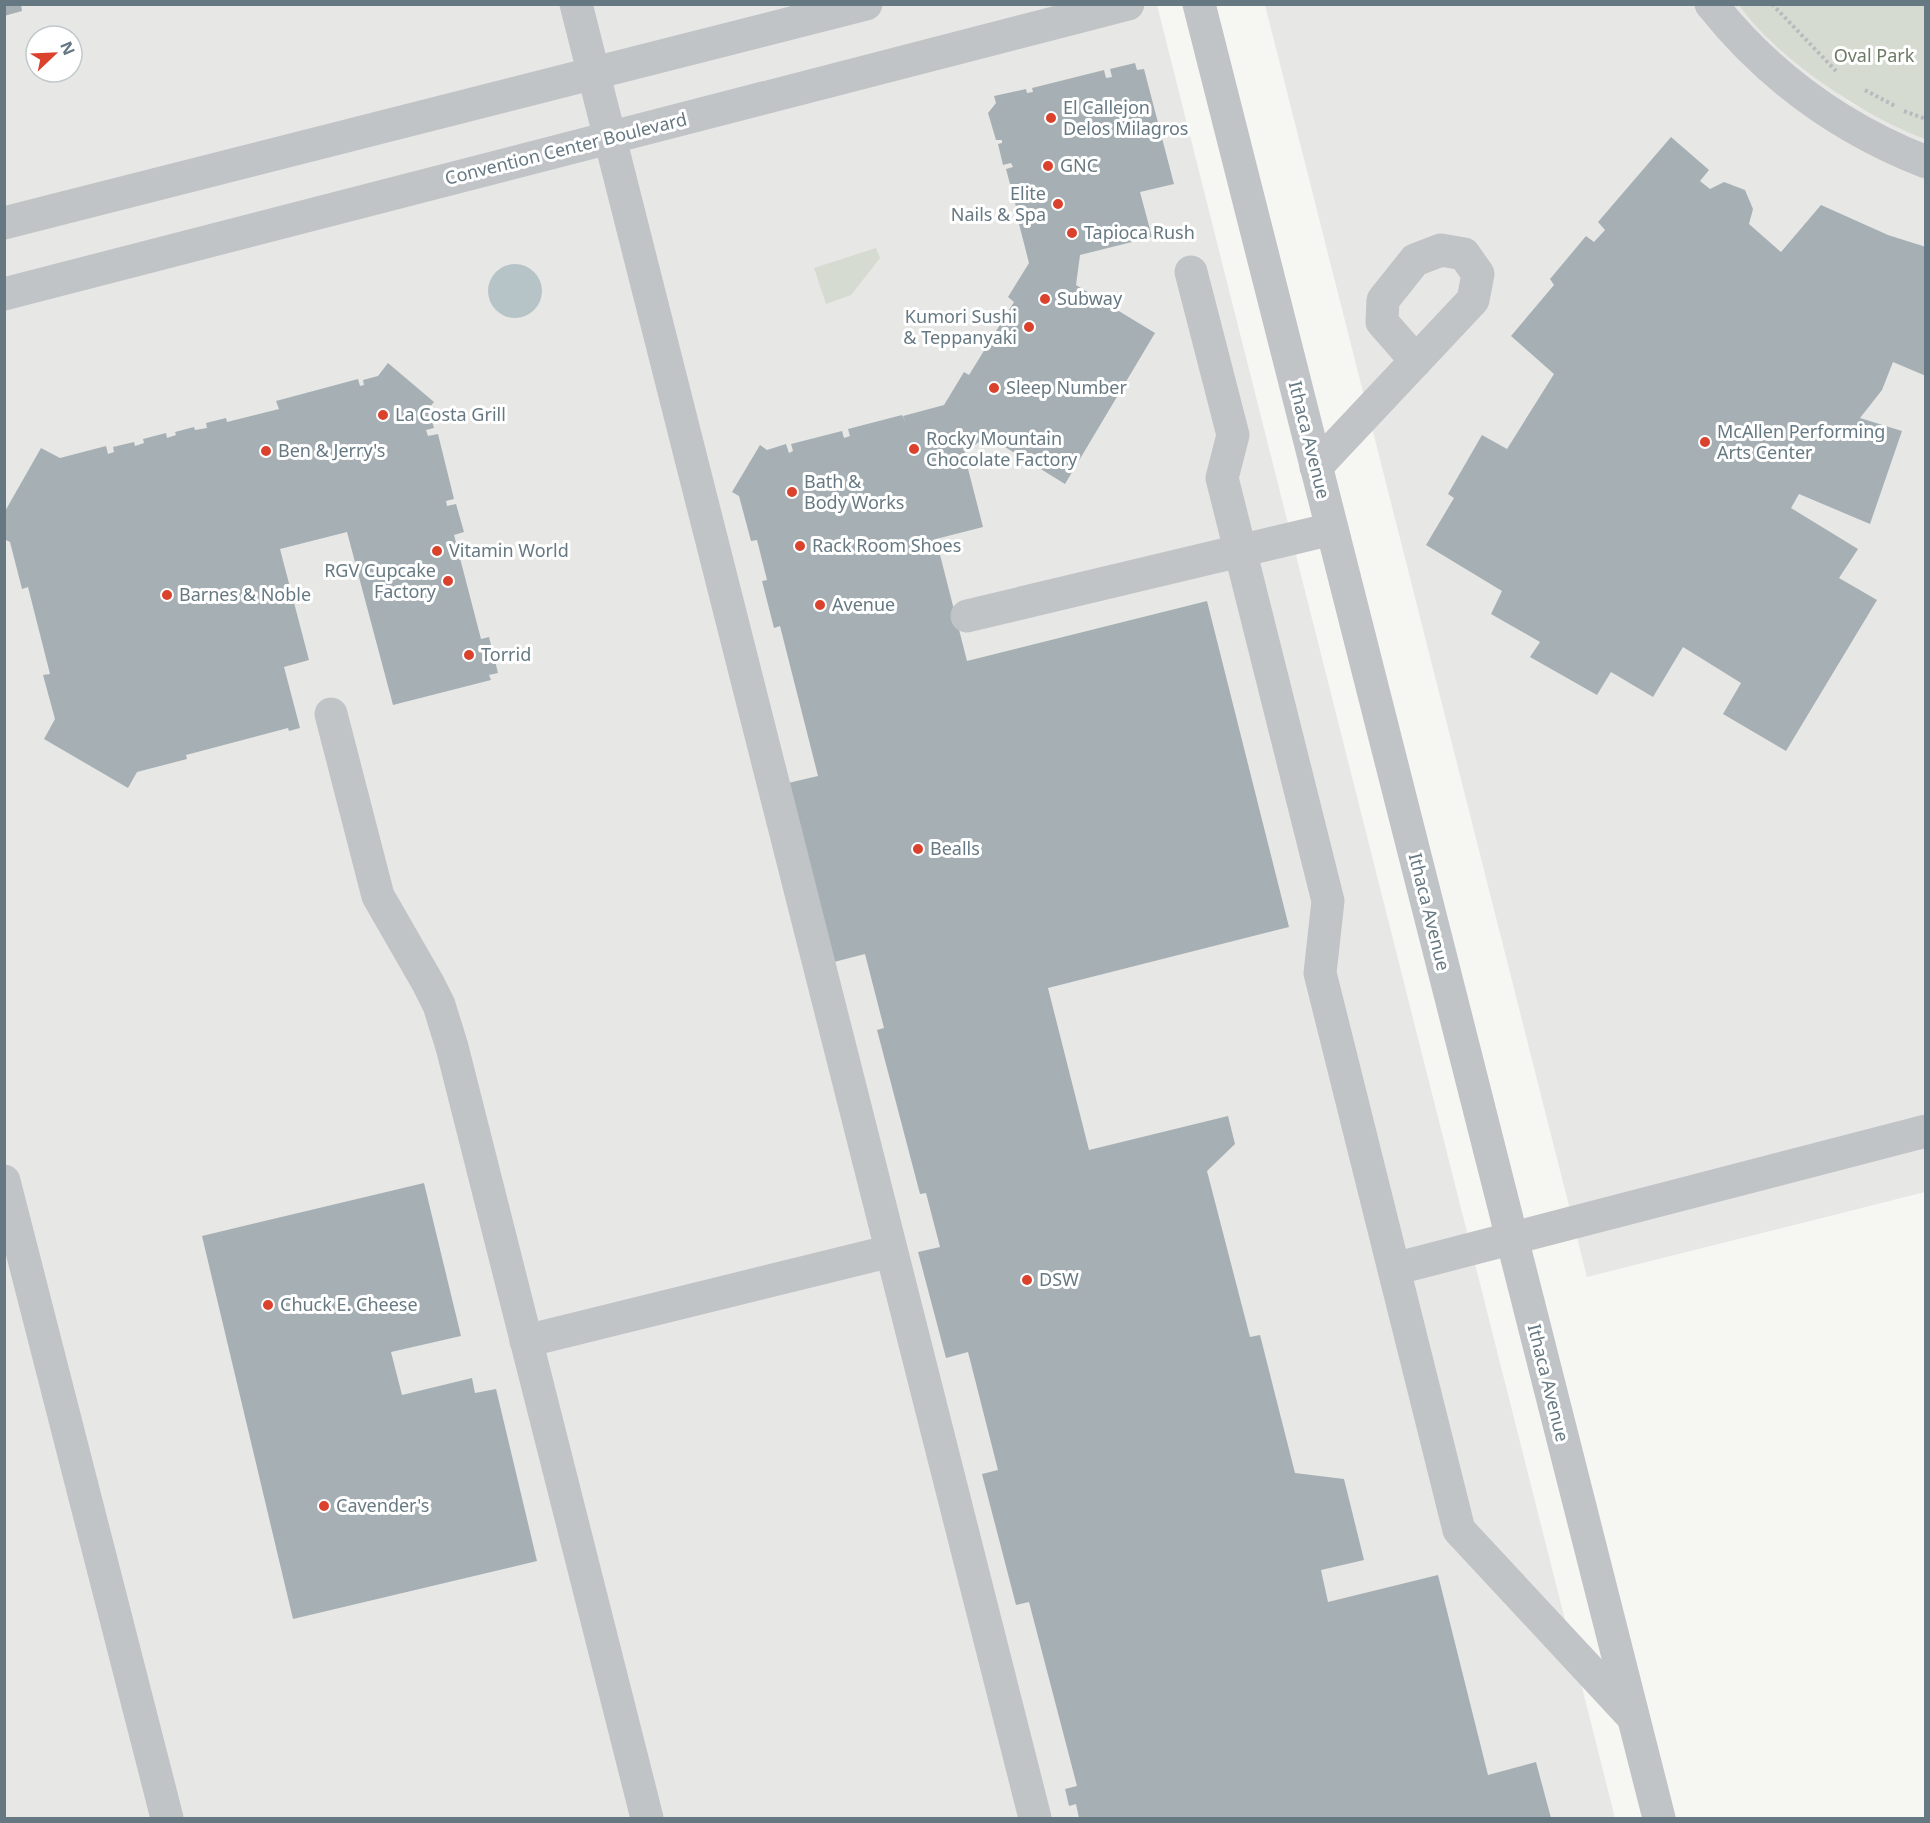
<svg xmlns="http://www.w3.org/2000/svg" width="1930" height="1823" viewBox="0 0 1930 1823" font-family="'Noto Sans',sans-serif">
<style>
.built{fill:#e7e7e6;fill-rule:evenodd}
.green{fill:#d6dbd2}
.water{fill:#b6c4c7}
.building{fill:#a6b0b4}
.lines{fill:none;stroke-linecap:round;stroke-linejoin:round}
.path{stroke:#b8bbbd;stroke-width:4;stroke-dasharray:3 3;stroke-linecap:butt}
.minor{stroke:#c0c4c7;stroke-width:33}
.poi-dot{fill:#db422e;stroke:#fff;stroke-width:2}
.labels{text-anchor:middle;stroke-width:6;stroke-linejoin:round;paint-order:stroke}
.park-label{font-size:18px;fill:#6c7a65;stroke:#fff}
.poi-label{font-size:18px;fill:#667983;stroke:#fff;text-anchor:start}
.street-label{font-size:18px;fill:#667983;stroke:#fff}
</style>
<rect width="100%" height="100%" fill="#f6f6f3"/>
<!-- built -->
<g class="built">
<path d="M5,5H1157L1615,1818H5ZM36,36H72V72H36Z"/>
<path d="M1265,5H1739L1800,66L1852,104L1925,139V1192L1587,1277Z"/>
</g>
<!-- green -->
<g class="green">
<path d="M1739,5H1925V139C1864,117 1776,58 1739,5Z"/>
<path d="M876,248L880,258L851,295L826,304L814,268Z"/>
</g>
<!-- water -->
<circle class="water" cx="515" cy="291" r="27"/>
<!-- building -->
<g class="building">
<path d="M4,4H21L22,11L4,16Z"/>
<path d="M1135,63L1137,70L1144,69L1174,184L1140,192L1152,237L1080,255L1076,285L1155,333L1065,484L987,436L964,453L983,527L936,539L967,661L1207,601L1289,927L1048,988L1089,1150L1228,1116L1235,1144L1207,1171L1250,1337L1260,1335L1295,1473L1344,1479L1364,1560L1321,1570L1328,1602L1438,1575L1488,1775L1536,1762L1551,1818H1079L1076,1804L1069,1806L1065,1789L1077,1786L1029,1602L1016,1605L982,1474L998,1470L968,1352L946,1358L918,1252L940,1247L926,1193L920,1194L877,1030L884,1028L865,954L834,962L788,783L818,776L780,626L774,628L762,581L767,580L757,540L751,541L739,496L732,492L760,445L767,450L786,444L789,453L793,451L791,444L842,431L844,438L850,436L848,429L902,415L905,421L903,416L944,405L964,372L969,375L1014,302L1008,297L1029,263L1019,224L1027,222L1026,216L1019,218L1006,169L1013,167L1011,163L1003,165L998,144L1002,143V140H996L988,113L996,103L994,96L1026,89L1027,93L1033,92L1032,88L1104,70L1106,78L1112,77L1110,69Z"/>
<path d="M1671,137L1709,170L1700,181L1710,189L1724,182L1745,190L1753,209L1749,224L1781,252L1821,205L1888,235L1926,247V376L1893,362L1882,390L1860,418L1902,431L1870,524L1799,494L1791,508L1858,549L1839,578L1877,600L1786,751L1723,714L1741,683L1683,647L1653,697L1611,672L1597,695L1530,657L1540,642L1491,614L1502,591L1426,545L1454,498L1448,494L1482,435L1507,449L1554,374L1511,336L1554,285L1550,279L1586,236L1594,242L1605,230L1598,222Z"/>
<path d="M388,363L434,402L429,408L434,428L426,430L428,436L438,434L454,499L446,501L447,506L456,504L464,532L454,535L481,639L489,637L498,673L489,675L491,680L393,705L347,532L280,549L309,660L284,667L300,728L289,731L288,728L186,755L187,759L137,772L128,788L44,739L55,719L43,675L50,674L28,587L22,589L10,542L4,539V513L41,448L60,458L106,446L108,454L114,452L113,447L134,442L135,446L144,443L143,439L166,433L167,438L176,435L175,432L194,427L195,430L207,428L206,423L226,418L227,422L279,409L276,401L358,379L360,386L364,385L363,380L378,376Z"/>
<path d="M424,1183L461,1336L391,1352L402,1395L472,1378L475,1393L496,1389L537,1561L293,1619L202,1236Z"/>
</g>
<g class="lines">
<!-- path -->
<g class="path">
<path d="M1772,4L1836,71"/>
<path d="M1865,90L1895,106"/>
<path d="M1904,111L1926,119"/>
</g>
<!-- minor -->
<g class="minor">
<path d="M576,4L1035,1818"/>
<path d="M1199,4L1659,1818"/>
<path d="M1711,4C1769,77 1839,128 1926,162"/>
<path d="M4,223L866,4"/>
<path d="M1191,272L1233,435L1222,478L1328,901L1320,973L1459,1530L1632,1716"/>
<path d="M4,294L1128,4"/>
<path d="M1316,467L1473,300L1478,274L1464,254L1441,250L1415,260L1383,300L1382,322L1416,361"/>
<path d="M967,616L1332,529"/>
<path d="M331,714L378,896L428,983L439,1005L452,1047L647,1818"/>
<path d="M4,1181L167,1818"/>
<path d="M1394,1269L1926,1131"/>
<path d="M526,1341L891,1251"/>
</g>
</g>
<!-- markers -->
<g class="poi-dot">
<circle cx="1051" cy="118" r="6"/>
<circle cx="1048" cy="166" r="6"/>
<circle cx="1058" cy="204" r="6"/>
<circle cx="1072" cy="233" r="6"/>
<circle cx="1045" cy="299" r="6"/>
<circle cx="1029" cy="327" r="6"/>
<circle cx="994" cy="388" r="6"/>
<circle cx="383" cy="415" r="6"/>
<circle cx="1705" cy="442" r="6"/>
<circle cx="914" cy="449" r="6"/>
<circle cx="266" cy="451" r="6"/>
<circle cx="792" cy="492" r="6"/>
<circle cx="800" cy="546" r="6"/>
<circle cx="437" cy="551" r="6"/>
<circle cx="448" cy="581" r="6"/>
<circle cx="167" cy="595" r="6"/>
<circle cx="820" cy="605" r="6"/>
<circle cx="469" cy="655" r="6"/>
<circle cx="918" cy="849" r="6"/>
<circle cx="1027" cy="1280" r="6"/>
<circle cx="268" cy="1305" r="6"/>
<circle cx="324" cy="1506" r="6"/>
</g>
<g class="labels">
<!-- park labels -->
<g class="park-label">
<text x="1874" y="62">Oval Park</text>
</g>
<!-- poi labels -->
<g class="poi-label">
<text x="1063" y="114">El Callejon<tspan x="1063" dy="21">Delos Milagros</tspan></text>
<text x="1060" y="172">GNC</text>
<text x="1046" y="200" text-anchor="end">Elite<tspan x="1046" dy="21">Nails &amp; Spa</tspan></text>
<text x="1084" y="239">Tapioca Rush</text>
<text x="1057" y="305">Subway</text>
<text x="1017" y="323" text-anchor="end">Kumori Sushi<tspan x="1017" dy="21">&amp; Teppanyaki</tspan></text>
<text x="1006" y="394">Sleep Number</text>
<text x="395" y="421">La Costa Grill</text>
<text x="1717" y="438">McAllen Performing<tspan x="1717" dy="21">Arts Center</tspan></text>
<text x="926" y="445">Rocky Mountain<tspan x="926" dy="21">Chocolate Factory</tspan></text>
<text x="278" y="457">Ben &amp; Jerry's</text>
<text x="804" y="488">Bath &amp;<tspan x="804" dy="21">Body Works</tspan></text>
<text x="812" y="552">Rack Room Shoes</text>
<text x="449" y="557">Vitamin World</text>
<text x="436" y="577" text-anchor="end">RGV Cupcake<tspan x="436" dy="21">Factory</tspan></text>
<text x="179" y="601">Barnes &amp; Noble</text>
<text x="832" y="611">Avenue</text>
<text x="481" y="661">Torrid</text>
<text x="930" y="855">Bealls</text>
<text x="1039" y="1286">DSW</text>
<text x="280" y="1311">Chuck E. Cheese</text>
<text x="336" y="1512">Cavender's</text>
</g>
<!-- street labels -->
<g class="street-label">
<text transform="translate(566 149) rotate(-14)" y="6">Convention Center Boulevard</text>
<text transform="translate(1309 440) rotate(76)" y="6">Ithaca Avenue</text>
<text transform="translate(1429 912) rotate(76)" y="6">Ithaca Avenue</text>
<text transform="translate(1548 1383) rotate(76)" y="6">Ithaca Avenue</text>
</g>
</g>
<!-- border -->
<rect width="1930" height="1823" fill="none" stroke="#667983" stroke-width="12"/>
<!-- north arrow -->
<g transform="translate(54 54) rotate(67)"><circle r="28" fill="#ffffff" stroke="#c2c9cd" stroke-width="1.5"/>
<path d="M0-4.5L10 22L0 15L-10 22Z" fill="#db422e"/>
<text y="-9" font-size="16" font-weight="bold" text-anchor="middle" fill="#667983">N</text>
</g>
</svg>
